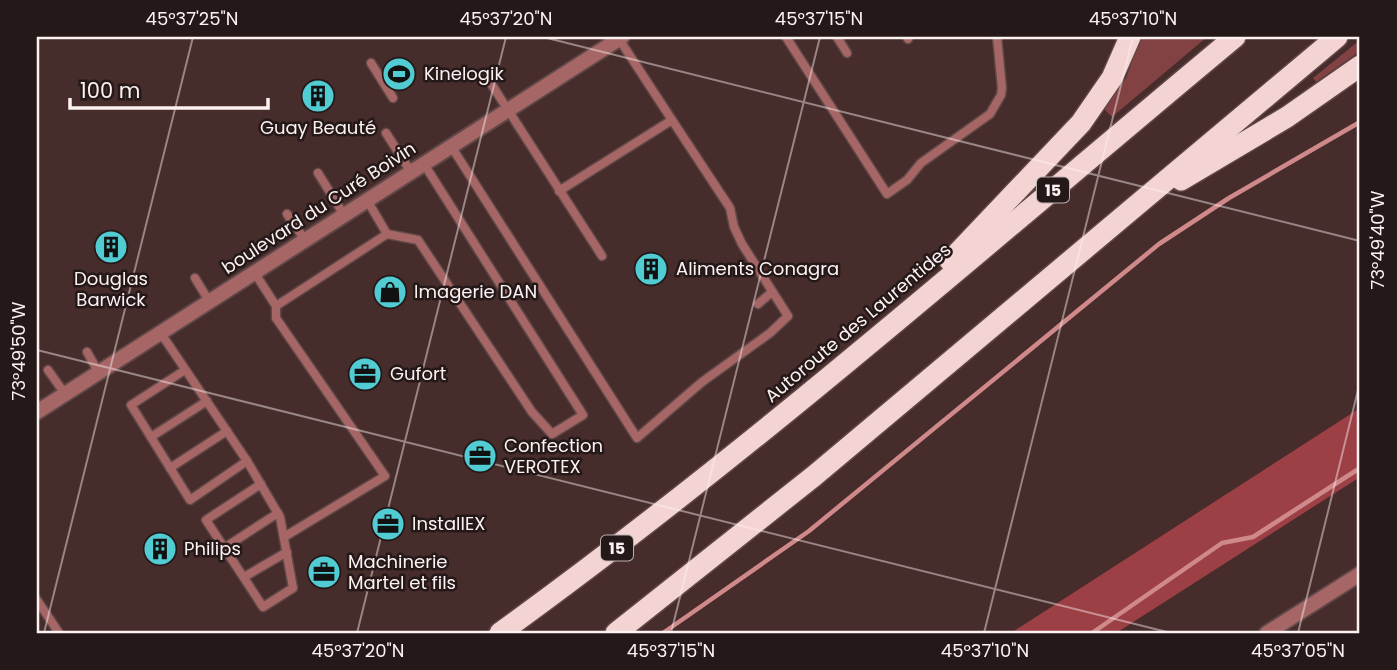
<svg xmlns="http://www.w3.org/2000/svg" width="1397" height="670" viewBox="0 0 1397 670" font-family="Poppins,sans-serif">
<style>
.green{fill:#824243}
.forest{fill:#9d4045}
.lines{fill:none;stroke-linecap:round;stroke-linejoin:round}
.stream{stroke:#d0898a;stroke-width:4.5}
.service-casing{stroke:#604847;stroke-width:11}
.minor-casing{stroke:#604847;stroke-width:18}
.tertiary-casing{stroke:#604847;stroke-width:18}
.motorway-casing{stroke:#604847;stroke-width:24}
.service{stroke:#a66666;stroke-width:8}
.minor{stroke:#a66666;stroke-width:14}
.tertiary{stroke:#a66666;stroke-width:14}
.motorway{stroke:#f4d4d3;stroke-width:21}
.ticks{fill:none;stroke:#fdf2f2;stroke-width:2;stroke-opacity:0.45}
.labels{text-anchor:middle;stroke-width:5;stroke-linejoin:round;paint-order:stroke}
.shield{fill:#241818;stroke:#bcb1b1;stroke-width:2}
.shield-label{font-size:16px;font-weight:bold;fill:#fdf2f2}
.poi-label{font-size:18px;fill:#fdf2f2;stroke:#241818;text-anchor:start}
.street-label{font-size:18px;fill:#fdf2f2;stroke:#241818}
.neatline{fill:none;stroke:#fdf2f2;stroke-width:2.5}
.ticks-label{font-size:18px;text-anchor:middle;fill:#fdf2f2}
</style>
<rect width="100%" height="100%" fill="#462c2b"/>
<!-- green -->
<g class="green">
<path d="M1141,37H1207L1112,117L1104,109L1126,78Z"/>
<path d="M1360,40V51L1316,82L1313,78Z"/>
</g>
<!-- forest -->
<path class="forest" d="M1360,408V477L1116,633H1015L1014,631Z"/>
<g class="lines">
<!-- stream -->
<g class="stream">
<path d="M663,633L809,531L1159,244L1229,198L1360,122"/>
<path d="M1092,633L1222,543L1253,537L1360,468"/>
</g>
<defs>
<g id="service">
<path d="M786,37L887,194L907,180L921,163L990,114L1001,95L1002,88L997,37"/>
<path d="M837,37L847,53"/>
<path d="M907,37L908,39"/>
<path d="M619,39L672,120"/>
<path d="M371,63L393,98"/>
<path d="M490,82L602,256"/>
<path d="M386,133L411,172"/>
<path d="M451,146L637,438L702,382L770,333L788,316L742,244L734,227L730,208L672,120L559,191"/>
<path d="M318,173L344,215"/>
<path d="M367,200L387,234"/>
<path d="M287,214L305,240"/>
<path d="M254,272L276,306L387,234L418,240L532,412L552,434L583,415L424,164"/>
<path d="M195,278L209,301"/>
<path d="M758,304L772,292"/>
<path d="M276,306V318L385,476L284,537"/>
<path d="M160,332L247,461L280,517L293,588L263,607L206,520L261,484"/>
<path d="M87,352L99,373"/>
<path d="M48,370L65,394"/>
<path d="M185,370L131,405L190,500L247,461"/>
<path d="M151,437L207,401"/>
<path d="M170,468L227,431"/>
<path d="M224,548L278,513"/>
<path d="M244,577L287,552"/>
<path d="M37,600L59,633"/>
</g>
<path id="minor" d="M1267,633L1360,574"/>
<path id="tertiary" d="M37,412L622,37"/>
<g id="motorway">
<path d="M1181,180L1287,117L1360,66"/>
<path d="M950,261L1081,123L1112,78L1130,37"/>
<path d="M500,633C756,448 992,239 1235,37"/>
<path d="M616,633L814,476L1337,37"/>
</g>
</defs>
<!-- service casing -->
<use href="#service" class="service-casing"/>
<!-- minor casing -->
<use href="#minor" class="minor-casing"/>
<!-- tertiary casing -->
<use href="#tertiary" class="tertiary-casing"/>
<!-- motorway casing -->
<use href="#motorway" class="motorway-casing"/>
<!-- service -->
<use href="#service" class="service"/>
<!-- minor -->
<use href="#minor" class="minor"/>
<!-- tertiary -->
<use href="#tertiary" class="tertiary"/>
<!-- motorway -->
<use href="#motorway" class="motorway"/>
</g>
<!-- ticks -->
<path class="ticks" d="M543,37L1360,241M37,350L1171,633M44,633L193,37M357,633L506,37M671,633L820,37M984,633L1133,37M1298,633L1360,382"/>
<!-- icons -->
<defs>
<symbol id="stadium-disc" viewBox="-11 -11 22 22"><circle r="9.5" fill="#51ccd2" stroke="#241818"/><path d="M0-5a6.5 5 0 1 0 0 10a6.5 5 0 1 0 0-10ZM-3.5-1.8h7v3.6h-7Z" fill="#111"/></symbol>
<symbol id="building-disc" viewBox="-11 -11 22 22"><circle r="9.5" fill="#51ccd2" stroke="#241818"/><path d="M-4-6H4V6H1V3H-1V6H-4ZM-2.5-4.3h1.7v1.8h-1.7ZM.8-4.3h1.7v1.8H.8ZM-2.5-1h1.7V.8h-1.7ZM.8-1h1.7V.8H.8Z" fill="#111"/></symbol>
<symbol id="shop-disc" viewBox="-11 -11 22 22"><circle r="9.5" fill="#51ccd2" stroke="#241818"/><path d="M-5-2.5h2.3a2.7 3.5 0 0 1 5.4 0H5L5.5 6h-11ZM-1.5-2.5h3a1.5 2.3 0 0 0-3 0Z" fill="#111"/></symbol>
<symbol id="office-disc" viewBox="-11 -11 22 22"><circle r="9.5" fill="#51ccd2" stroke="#241818"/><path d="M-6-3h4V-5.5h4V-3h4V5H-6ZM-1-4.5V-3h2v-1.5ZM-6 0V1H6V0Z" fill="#111"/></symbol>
</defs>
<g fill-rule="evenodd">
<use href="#stadium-disc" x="380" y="55" width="38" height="38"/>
<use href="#building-disc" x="299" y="77" width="38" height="38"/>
<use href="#building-disc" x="92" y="228" width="38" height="38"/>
<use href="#building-disc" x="632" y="250" width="38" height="38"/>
<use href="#shop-disc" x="371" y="273" width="38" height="38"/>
<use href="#office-disc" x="346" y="355" width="38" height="38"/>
<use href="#office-disc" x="461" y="437" width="38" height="38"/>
<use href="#office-disc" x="369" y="505" width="38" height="38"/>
<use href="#building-disc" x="141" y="530" width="38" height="38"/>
<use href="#office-disc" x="305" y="553" width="38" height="38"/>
</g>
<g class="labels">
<!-- shield labels -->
<g class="shield">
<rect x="1037" y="177.5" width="32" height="25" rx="5"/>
<rect x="601" y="535.5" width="32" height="25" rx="5"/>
</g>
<g class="shield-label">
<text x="1053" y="196">15</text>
<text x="617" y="554">15</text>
</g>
<!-- poi labels -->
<g class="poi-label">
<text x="424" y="80">Kinelogik</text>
<text x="318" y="134" text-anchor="middle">Guay Beauté</text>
<text x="676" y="275">Aliments Conagra</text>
<text x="111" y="285" text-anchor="middle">Douglas<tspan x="111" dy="21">Barwick</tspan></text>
<text x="414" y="298">Imagerie DAN</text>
<text x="390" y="380">Gufort</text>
<text x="504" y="452">Confection<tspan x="504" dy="21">VEROTEX</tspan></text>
<text x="412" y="530">InstallEX</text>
<text x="184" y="555">Philips</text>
<text x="348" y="568">Machinerie<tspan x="348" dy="21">Martel et fils</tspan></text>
</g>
<!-- street labels -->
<g class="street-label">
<text transform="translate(319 208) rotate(-33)" y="6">boulevard du Curé Boivin</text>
<text transform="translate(858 323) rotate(-40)" y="6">Autoroute des Laurentides</text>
</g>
</g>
<!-- border -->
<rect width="1397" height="670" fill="none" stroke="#241818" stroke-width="77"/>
<!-- scale -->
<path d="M70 98v10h198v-10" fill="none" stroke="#fdf2f2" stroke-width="3.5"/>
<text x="80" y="98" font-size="21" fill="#fdf2f2" stroke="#241818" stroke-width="5" paint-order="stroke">100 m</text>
<rect x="38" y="38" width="1320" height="594" class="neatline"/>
<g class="ticks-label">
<text x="192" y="25">45°37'25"N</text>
<text x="506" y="25">45°37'20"N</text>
<text x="819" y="25">45°37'15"N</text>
<text x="1133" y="25">45°37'10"N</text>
<text transform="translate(1378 240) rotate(-90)" y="6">73°49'40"W</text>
<text transform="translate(19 351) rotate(-90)" y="6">73°49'50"W</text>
<text x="358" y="657">45°37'20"N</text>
<text x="671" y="657">45°37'15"N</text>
<text x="985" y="657">45°37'10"N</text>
<text x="1298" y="657">45°37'05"N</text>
</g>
</svg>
